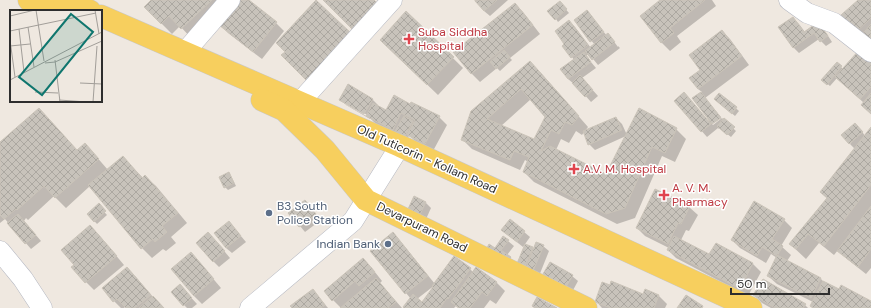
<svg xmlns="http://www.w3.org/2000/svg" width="871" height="308" viewBox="0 0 871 308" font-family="'DM Sans',sans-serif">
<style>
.shadow{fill:#0003;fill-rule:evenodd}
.building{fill:url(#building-cross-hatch);stroke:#cbc4b9;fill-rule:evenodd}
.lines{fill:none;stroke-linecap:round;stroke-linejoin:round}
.minor-casing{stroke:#b4b7c1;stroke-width:21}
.major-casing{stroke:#c9c9c9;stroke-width:23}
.minor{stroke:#fff;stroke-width:20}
.major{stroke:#f7cf5e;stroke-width:22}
.health-dot{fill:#e0444e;stroke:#fff;stroke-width:1.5}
.service-dot{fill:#5c6f8a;stroke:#fff;stroke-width:1.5}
.labels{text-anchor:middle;stroke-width:3;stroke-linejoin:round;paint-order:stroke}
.health-label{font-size:12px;fill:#be3a42;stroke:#fff;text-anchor:start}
.street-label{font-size:12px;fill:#2e2e2e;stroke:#fff}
.service-label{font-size:12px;fill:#4e5e75;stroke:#fff;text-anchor:start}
.inset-road{fill:none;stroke:#a29e99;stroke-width:1}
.view{fill:#0f766e;fill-opacity:0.15;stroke:#0f766e;stroke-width:2}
.inset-edge{fill:none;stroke:#2e2e2e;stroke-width:2}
</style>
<defs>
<pattern id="building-cross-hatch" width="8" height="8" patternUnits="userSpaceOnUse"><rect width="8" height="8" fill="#c8c3bb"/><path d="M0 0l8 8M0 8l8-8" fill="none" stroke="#aca8a1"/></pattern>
</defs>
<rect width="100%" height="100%" fill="#efe8e0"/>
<!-- shadow -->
<g class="shadow">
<path d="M152,0H233L192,39L180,26L172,34L145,7Z"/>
<path d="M240,0H247L276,23L284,31L262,59L228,33L220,24Z"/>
<path d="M477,0H508L490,16L484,11Z"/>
<path d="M661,0H712L716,6L677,36L681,42L670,51L662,43L641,16Z"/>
<path d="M860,0H871V47L857,31Z"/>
<path d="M515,4L523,12L540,34L510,58L512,60L500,71L497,68L480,82L472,74L455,52Z"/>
<path d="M562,5L569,13L558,22L556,19Z"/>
<path d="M407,13L463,68L438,95L391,50Z"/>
<path d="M592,17L607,36L612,39L618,47V46L620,48L598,65L589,54L586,56L596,68L582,78L598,96L591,102L575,84H574L568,79L561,69L574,60L572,57L566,44L569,21L575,27L591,48L595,45L575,21Z"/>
<path d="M793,18L799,24L805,32L823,28L832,42L826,46L819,39L799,53L794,48L780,27Z"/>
<path d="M722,31L730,39L749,65L705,98L721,117L712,124L713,125L722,118L736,131L731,137L720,128L719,129L718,128L707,137L675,101L708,121L710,119L693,98L702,92L698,89L701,70Z"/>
<path d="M871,60V113L864,103L837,78L830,86L823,80L837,63L843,69Z"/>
<path d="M540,72L588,127L585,131L616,118L622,124L627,135L676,129L686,139L675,162L662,156L635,218L617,224L534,182L524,172L528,162L525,160L520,170L472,149L462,139ZM531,99L546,117L534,140L501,126ZM576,131L582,135L584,132L589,144L595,150L626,136L606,175L556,150L561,139L569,143Z"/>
<path d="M720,94L739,111L735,116L718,102Z"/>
<path d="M340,99H372L378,105L377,106L387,111L411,105L439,117L447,125L433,151L416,142L409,135L408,138L376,124L370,118V119L346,105ZM345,102L369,116L368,117L345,104Z"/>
<path d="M39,109L77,151L95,155L108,170L123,157L143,178L145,176L156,186L187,223L171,237L176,243L166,251L163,249L152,258L142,248L90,186L66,208L54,196L28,220L26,218L24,221L41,241L31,249L5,219L0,223V143Z"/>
<path d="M871,129V268L866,274L847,259L838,250L834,255L819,243L806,259L790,244L827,198L821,192L855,149L850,144L861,130L865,136Z"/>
<path d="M229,173L231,176L236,186L228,190L225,187Z"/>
<path d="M414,197L425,202L431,208L422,228Z"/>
<path d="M98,205L107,215L97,224L88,214Z"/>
<path d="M310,207L321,220L305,232L300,226Z"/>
<path d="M689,207L698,215L689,231L686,230L681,240L710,256L716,244L753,264L761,272L748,296L676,258L668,250L669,248L645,236L637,228Z"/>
<path d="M510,220L530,237L523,247L508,235Z"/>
<path d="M784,220L792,228L781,246L791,255L787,261L821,279L824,282L839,290L871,302V308H813L811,306L813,302L777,284L768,276L777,258L771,254L766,263L740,248L732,240Z"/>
<path d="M229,222L246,242L232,253L226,248Z"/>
<path d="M98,234L124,265L94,290L86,282Z"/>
<path d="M214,239L230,258L219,267L213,261Z"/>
<path d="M508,241L514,246L507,255L516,263L495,249Z"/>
<path d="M401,242L435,284L470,269L473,272L476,268L497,283L505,291L496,304L490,300L484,308H458L456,306L454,308H406L411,299L371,251ZM435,285L422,303L417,299Z"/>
<path d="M543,246L549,251L539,276H521L532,248L534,250Z"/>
<path d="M199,262L221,288L202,304L194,296Z"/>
<path d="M371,267L382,281L380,283L402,308H341L333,300Z"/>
<path d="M544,274L572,276L578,281L572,292L550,279Z"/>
<path d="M135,276L153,297L163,308H127L126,306L124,308H121L114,301Z"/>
<path d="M313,290L328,308H294Z"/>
<path d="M646,290L659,296L667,304L665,308H602L596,301L644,295Z"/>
<path d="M185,291L197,304L192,308H187L184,305Z"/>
<path d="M754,295L805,305L808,308H771L762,303Z"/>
</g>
<!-- building -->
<g class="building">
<path d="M151,0H212L181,29L169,16L161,24L144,7Z"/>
<path d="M238,0H249L277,22L253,52L219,25Z"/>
<path d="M316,0L352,34L307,81L281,55L285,52L276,43Z"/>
<path d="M323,0H374L379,5L354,31Z"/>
<path d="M475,0H497L484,11L475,1Z"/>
<path d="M660,0H705L670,28L674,33L661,43L640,16Z"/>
<path d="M858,0H871V18L856,32L841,15Z"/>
<path d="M560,1L567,9L555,20L547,11Z"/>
<path d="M515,3L533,25L471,74L453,52Z"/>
<path d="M587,10L604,32L590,42L574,20Z"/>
<path d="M406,11L454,57L427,85L380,40Z"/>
<path d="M793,17L804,32L818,22L828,36L820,42L814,33L793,48L778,27Z"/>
<path d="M569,20L588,45L571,58L562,46L564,44L555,31Z"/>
<path d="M871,24V39L867,43L860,37Z"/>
<path d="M722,30L742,56L698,89L689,78L700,70L689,55Z"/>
<path d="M608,33L615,42L592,60L585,51Z"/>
<path d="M860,49L871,59V87L860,99L835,77Z"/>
<path d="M504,50L510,57L496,69L490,62Z"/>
<path d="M584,52L591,62L568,79L560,69Z"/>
<path d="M530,61L579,116L572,125L565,122L559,134L551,130L541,151L550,146L606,174L639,108L677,128L665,153L652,147L625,208L606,214L523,172L529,157L514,151L510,160L461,140L471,111ZM521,89L545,117L534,139L487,119Z"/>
<path d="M837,62L842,66L827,85L821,80Z"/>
<path d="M580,75L593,90L585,97L572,83Z"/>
<path d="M348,84L373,99L364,114L339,100Z"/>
<path d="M684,92L711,124L701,132L674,101Z"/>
<path d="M701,92L721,118L712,124L692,98Z"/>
<path d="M719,93L737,107L732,114L714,99Z"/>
<path d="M871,93V114L861,105Z"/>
<path d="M394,95L410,104L411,102L440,116L425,144L407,135L415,120L401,113L393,130L366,116L373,103L386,110Z"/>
<path d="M39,108L77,150L85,143L99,159L55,198L44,186L17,210L16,209L4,219L0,215V142Z"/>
<path d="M404,116L413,121L405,136L395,131Z"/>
<path d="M616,117L622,130L588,145L583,131Z"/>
<path d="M724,118L735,127L727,135L717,126Z"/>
<path d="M855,123L863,132L849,144L841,135Z"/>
<path d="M871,127V185L824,246L808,234L796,249L789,244L827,198L820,192Z"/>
<path d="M123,156L142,178L145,175L178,213L162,226L167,232L155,242L153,239L141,249L88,185Z"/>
<path d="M229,172L234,183L224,188L219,177Z"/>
<path d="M655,189L690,206L681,224L678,223L668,244L636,228Z"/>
<path d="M414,196L426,202L416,223L404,218Z"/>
<path d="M305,200L316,214L299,227L288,213Z"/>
<path d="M754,201L785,219L772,239L783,246L777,256L762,247L757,256L731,240Z"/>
<path d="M99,203L106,211L94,222L87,214Z"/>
<path d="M871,206V249L858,267L837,251Z"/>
<path d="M18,214L36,235L25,244L7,223Z"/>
<path d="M510,219L525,231L517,242L501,230Z"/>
<path d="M229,221L241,236L226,248L214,233Z"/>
<path d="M90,225L117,256L85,283L71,267L74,265L61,250Z"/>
<path d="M208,232L225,251L213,262L196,243Z"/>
<path d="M393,232L428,276L405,294L370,251Z"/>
<path d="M503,236L509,240L501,250L511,257L506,264L486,250L489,244L495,248Z"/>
<path d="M674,236L709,254L716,243L753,263L740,289L667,250Z"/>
<path d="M536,242L544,245L533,271L526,268Z"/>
<path d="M525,244L533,247L522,274L514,271Z"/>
<path d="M191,252L214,279L194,296L171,269Z"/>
<path d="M777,255L821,278L811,298L767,276Z"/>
<path d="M454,256L471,268L448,299L447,298L440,308H404L403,307L413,294L422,302L433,287L432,286Z"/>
<path d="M363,258L375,272L359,286L355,281L332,301L324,291Z"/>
<path d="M550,262L573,275L566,287L543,274Z"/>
<path d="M127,267L151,295L135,308H126L117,299L113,302L102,288Z"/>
<path d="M476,267L497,282L487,296L482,292L470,308H459L451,302Z"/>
<path d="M376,278L396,302L388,308H340Z"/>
<path d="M763,279L806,304L803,308H775L753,295Z"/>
<path d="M611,281L643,294L645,289L659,295L654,308H611L595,302L602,282L610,285Z"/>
<path d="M823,281L839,289L841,285L871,301V308H813L810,306Z"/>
<path d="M180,284L192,298L183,306L171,292Z"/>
<path d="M313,289L325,305L321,308H292L290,306Z"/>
<path d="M686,295L703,306L702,308H677Z"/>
<path d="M153,296L164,308H139Z"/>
<path d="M537,297L557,308H535L532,306Z"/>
</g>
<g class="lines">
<defs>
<g id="minor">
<path d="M789,0L807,13L834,23L871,52"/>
<path d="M185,52L230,0"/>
<path d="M300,102L392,0"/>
<path d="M0,251L23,279L42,308"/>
<path d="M250,308L353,221L400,146"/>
</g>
<g id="major">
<path d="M29,0L55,11"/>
<path d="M64,0L90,11"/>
<path d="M101,16L400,146L751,308"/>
<path d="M262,100L284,110L325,150L366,200L586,308"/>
</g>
</defs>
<!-- minor casing -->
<use href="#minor" class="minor-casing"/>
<!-- major casing -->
<use href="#major" class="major-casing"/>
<!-- minor -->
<use href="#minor" class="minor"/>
<!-- major -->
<use href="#major" class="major"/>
</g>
<!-- markers -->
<g class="health-dot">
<path d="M407 33h4v4h4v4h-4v4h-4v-4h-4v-4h4z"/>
<path d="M572 163h4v4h4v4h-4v4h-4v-4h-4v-4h4z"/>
<path d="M662 189h4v4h4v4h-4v4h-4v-4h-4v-4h4z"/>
</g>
<g class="service-dot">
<circle cx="269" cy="213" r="4"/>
<circle cx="388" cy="244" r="4"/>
</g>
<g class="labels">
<!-- health labels -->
<g class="health-label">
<text x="418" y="36">Suba Siddha<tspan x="418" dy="14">Hospital</tspan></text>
<text x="583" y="173">A.V. M. Hospital</text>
<text x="672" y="192">A. V. M.<tspan x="672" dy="14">Pharmacy</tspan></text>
</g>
<!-- street labels -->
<g class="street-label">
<text transform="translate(427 159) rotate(24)" y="4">Old Tuticorin - Kollam Road</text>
<text transform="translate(422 227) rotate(26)" y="4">Devarpuram Road</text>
</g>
<!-- service labels -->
<g class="service-label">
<text x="277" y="210">B3 South<tspan x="277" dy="14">Police Station</tspan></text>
<text x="380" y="248" text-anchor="end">Indian Bank</text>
</g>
</g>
<!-- overview -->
<g transform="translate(10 10)">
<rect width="92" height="92" fill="#efe8e0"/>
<path class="inset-road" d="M26,0L34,51M85,0L89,24M0,6L25,0M18,17L24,57M9,19L14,62M0,21L86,3M0,30L5,67M0,36L20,34M45,50L50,92M35,53L45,52L92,31M0,70L92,22M70,73L92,74M25,82L48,83M49,90L77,92M83,92L87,36"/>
<path class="view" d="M61,4L83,22L32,85L9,67Z"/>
<rect width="92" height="92" class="inset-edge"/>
</g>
<!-- scale -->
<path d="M731 288v6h98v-6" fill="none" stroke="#2e2e2e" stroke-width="2"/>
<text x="737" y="288" font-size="12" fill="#2e2e2e" stroke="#ffffff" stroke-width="3" paint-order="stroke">50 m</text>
</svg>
